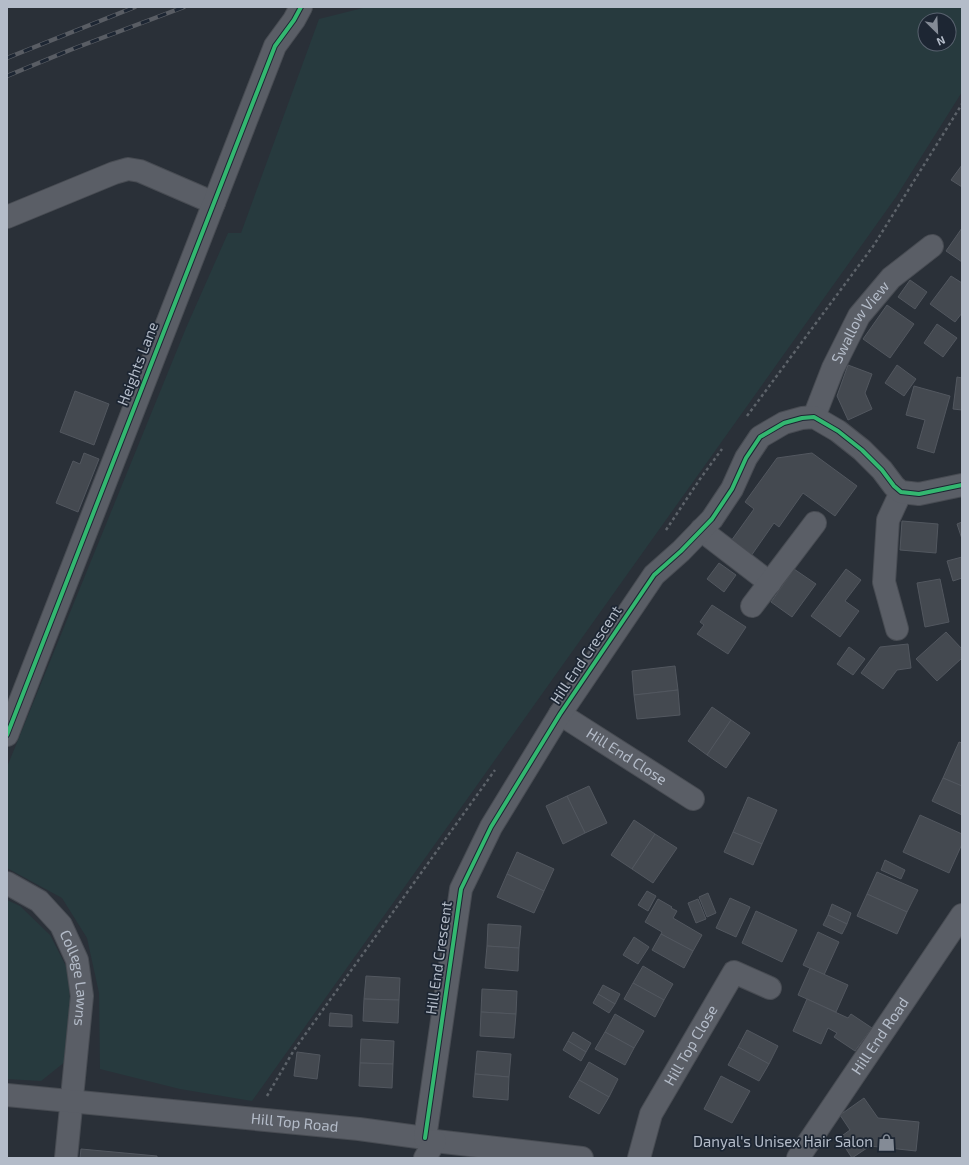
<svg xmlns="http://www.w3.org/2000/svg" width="969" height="1165" viewBox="0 0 969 1165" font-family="'Exo 2',sans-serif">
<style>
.green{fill:#273a3e;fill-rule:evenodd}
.building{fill:#444950;stroke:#52575f}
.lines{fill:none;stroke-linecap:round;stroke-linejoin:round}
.minor-casing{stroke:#484c53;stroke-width:24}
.path{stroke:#5d636a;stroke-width:2.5;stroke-dasharray:3 3;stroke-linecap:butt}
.minor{stroke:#5a5e66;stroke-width:22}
.rail-casing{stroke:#595d64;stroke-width:4.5}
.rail{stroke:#1d2633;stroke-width:3;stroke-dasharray:9;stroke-linecap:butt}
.cycleway-casing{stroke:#1d2633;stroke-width:6}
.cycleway{stroke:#33b770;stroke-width:4}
.labels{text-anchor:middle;stroke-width:3.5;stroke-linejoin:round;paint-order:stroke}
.street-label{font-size:15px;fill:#b4bcc9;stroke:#1d2633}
.poi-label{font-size:15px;fill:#b4bcc9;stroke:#1d2633;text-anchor:end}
</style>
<rect width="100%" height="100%" fill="#2a3038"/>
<!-- green -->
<g class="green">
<path d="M367,7H962V92L896,197L252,1101L180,1089L100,1069L99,993L87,938L62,898L7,868V767L186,328L228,233H241L319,19ZM925,20H949V44H925Z"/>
<path d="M7,900L20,906L50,935L68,970L71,1014L66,1061L41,1081L7,1079Z"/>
</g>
<!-- building -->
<g class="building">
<path d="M962,165V187L951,180Z"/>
<path d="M962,228V262L946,251Z"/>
<path d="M951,276L962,283V313L955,322L930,304Z"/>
<path d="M910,280L927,292L915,309L898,297Z"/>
<path d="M887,305L914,324L890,358L863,339Z"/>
<path d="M937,324L957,338L943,357L924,343Z"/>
<path d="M848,365L872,374L865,393L872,409L848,420L837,396Z"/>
<path d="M897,365L916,379L904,396L885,383Z"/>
<path d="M957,377L962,378V410L953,409Z"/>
<path d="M914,386L950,396L934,453L917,448L925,420L906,415Z"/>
<path d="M75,391L109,404L94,445L60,432Z"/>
<path d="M84,453L99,459L78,512L56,503L73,461L80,464Z"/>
<path d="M812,453L857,486L835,516L803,493L779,527L774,523L751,556L731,541L754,509L745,502L777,458Z"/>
<path d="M902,521L938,524L936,553L900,550Z"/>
<path d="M962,522V539L957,524Z"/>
<path d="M962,557V578L953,581L947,561Z"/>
<path d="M719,563L736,575L724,592L707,579Z"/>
<path d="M794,569L816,584L792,617L771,602Z"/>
<path d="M846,569L861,580L845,601L859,611L840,637L811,616Z"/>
<path d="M940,579L949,622L925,627L917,583Z"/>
<path d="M712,605L746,627L728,654L697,634L704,625L700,622Z"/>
<path d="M946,632L962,649V658L937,681L916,659Z"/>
<path d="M908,644L911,668L897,670L883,689L861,673L880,647Z"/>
<path d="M849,647L865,659L853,675L837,664Z"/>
<path d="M675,666L678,690L634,695L632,671Z"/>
<path d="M678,690L680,715L637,719L634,695Z"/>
<path d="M712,707L731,720L707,755L688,741Z"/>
<path d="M731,720L750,733L726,768L707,755Z"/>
<path d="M959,742L962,743V786L943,778Z"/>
<path d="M943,778L962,786V815L932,801Z"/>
<path d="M589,786L607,823L585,833L567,796Z"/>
<path d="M567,796L585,833L563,844L546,806Z"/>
<path d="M748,797L777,810L762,844L733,832Z"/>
<path d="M920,815L962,834V844L949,873L903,852Z"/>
<path d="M634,820L655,834L632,869L611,855Z"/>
<path d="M733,832L762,844L753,865L724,852Z"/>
<path d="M655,834L677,848L653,883L632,869Z"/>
<path d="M517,852L554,869L544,891L507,874Z"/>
<path d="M885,860L905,870L901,879L881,870Z"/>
<path d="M877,872L918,890L907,912L867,894Z"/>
<path d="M507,874L544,891L534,913L497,897Z"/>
<path d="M647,891L656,896L648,911L638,905Z"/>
<path d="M708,893L716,913L707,917L699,897Z"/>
<path d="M867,894L907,912L897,934L857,916Z"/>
<path d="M730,898L750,907L736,937L716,928Z"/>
<path d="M658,899L672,907L671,908L677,911L673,918L702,935L693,951L661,934L662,932L645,922Z"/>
<path d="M698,899L706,919L696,923L688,903Z"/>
<path d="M832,904L851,913L847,924L828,915Z"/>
<path d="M756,911L797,930L782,962L742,943Z"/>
<path d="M828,915L847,924L842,934L823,925Z"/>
<path d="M488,924L521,926L519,948L487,946Z"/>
<path d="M818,932L839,942L824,975L803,965Z"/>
<path d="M661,934L693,951L684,968L652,950Z"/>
<path d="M634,937L649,947L638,964L623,955Z"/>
<path d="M487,946L519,948L518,971L485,968Z"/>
<path d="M643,966L673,984L664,1000L633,983Z"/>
<path d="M810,968L848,985L836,1012L798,995Z"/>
<path d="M366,976L400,978L399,1000L364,999Z"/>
<path d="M633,983L664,1000L655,1017L624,999Z"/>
<path d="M603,985L620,994L615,1004L598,994Z"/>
<path d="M482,989L517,991L516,1014L481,1012Z"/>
<path d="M598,994L615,1004L609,1013L593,1003Z"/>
<path d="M364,999L399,1000L398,1023L363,1021Z"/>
<path d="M807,999L848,1018L851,1014L872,1028L855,1051L834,1037L837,1033L828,1028L821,1044L793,1031Z"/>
<path d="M481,1012L516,1014L514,1038L480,1036Z"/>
<path d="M330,1013L352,1015V1027L329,1026Z"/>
<path d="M615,1014L644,1031L634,1048L605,1032Z"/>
<path d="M747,1030L778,1046L769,1064L738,1047Z"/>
<path d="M573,1032L591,1043L586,1052L568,1041Z"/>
<path d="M605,1032L634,1048L625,1065L595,1049Z"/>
<path d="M361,1039L394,1041L393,1064L360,1063Z"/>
<path d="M568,1041L586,1052L581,1061L563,1050Z"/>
<path d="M738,1047L769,1064L759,1081L728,1065Z"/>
<path d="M477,1051L511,1054L509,1077L475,1074Z"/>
<path d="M297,1052L320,1055L317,1079L294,1076Z"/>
<path d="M589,1062L618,1079L609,1097L579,1080Z"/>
<path d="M360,1063L393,1064L392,1088L359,1086Z"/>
<path d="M475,1074L509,1077L508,1100L473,1097Z"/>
<path d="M721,1076L750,1091L732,1123L704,1109Z"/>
<path d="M579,1080L609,1097L599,1114L569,1097Z"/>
<path d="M864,1098L878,1118L919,1122L916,1151L870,1146L852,1158L839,1138L850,1130L840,1115Z"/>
<path d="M81,1149L157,1156V1158H80Z"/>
</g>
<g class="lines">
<defs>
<g id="minor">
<path d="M7,217L114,173L128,169L140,171L214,203"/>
<path id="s1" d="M814,417L833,368L859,316L891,278L932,246"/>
<path d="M701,530L770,583"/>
<path d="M752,606L815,523"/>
<path d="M897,629L884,582L888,520L901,492"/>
<path id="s2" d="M560,714L693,799"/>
<path d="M7,735L275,46L294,20L301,7"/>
<path id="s3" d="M7,883L39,901L61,925L77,960L82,996L66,1158"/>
<path id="s4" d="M7,1095L359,1129L425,1138L435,1141L582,1158"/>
<path d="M425,1138L461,889L491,827L560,714L654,575L681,551L712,519L732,489L746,458L760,437L784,423L802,418L814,417L838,431L862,450L882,470L894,486L901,492L919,494L962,485"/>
<path d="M425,1158L435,1141"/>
<path id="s5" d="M639,1158L651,1114L734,972L770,988"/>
<path id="s6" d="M798,1158L962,915"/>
</g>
</defs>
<!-- minor casing -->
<use href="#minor" class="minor-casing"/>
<!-- path -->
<g class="path">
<path d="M747,416L874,245L962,104"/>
<path d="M666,530L700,479L722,449"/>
<path d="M267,1096L294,1050L495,770"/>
</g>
<!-- minor -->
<use href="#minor" class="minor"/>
<defs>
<g id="rail">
<path d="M7,58L135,7"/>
<path d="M7,76L70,50L184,7"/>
</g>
</defs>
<!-- rail casing -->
<use href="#rail" class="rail-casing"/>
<!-- rail -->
<use href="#rail" class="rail"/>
<defs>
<g id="cycleway">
<path d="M7,735L275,46L294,20L301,7"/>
<path d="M425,1138L461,889L491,827L560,714L654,575L681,551L712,519L732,489L746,458L760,437L784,423L802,418L814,417L838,431L862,450L882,470L894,486L901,492L919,494L962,485"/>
</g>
</defs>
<!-- cycleway casing -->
<use href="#cycleway" class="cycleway-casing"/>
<!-- cycleway -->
<use href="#cycleway" class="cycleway"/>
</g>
<!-- icons -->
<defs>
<symbol id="shop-bare" viewBox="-9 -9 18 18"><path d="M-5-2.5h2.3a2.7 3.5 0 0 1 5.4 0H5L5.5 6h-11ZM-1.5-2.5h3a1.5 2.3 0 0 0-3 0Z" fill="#848b96" stroke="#1d2633" stroke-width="2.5" paint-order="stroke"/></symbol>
</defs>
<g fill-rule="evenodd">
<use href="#shop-bare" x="874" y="1130" width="25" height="25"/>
</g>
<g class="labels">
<!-- street labels -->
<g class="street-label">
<text dy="5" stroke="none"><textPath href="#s1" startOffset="106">Swallow View</textPath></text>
<text transform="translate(138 364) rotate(-69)" y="5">Heights Lane</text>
<text transform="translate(586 655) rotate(-56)" y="5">Hill End Crescent</text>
<text dy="5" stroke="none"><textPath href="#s2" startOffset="79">Hill End Close</textPath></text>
<text transform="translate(439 958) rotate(-82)" y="5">Hill End Crescent</text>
<text dy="5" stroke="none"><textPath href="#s3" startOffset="125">College Lawns</textPath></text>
<text dy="5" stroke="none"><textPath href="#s6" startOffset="147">Hill End Road</textPath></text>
<text dy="5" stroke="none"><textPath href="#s5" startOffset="125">Hill Top Close</textPath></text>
<text dy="5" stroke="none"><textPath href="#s4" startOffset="289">Hill Top Road</textPath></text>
</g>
<!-- poi labels -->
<g class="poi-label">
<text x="873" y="1147">Danyal's Unisex Hair Salon</text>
</g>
</g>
<!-- border -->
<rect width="969" height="1165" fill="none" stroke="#b4bcc9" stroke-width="16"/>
<!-- north arrow -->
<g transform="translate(937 32) rotate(156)"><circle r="19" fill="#1d2633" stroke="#59626f"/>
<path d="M0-3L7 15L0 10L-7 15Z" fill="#848b96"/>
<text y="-6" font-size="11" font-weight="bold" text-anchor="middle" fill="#b4bcc9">N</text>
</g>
</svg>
